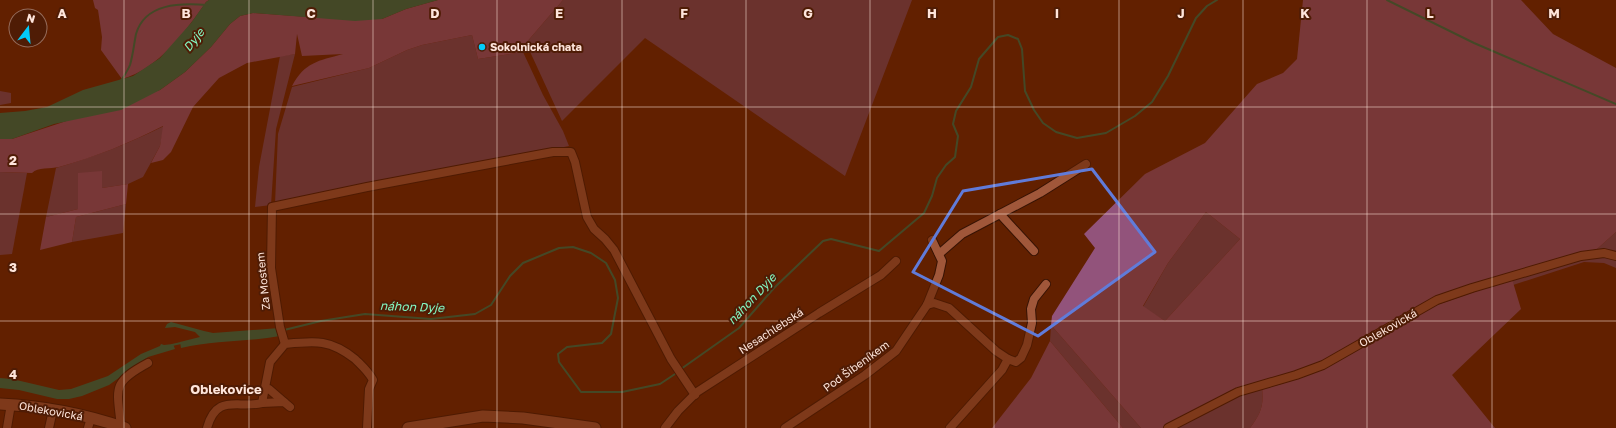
<svg xmlns="http://www.w3.org/2000/svg" width="1616" height="428" viewBox="0 0 1616 428" font-family="'Golos Text',sans-serif">
<style>
.green{fill:#764765}
.forest{fill:#92537b;fill-rule:evenodd}
.water{fill:#207855}
.lines{fill:none;stroke-linecap:round;stroke-linejoin:round}
.stream{stroke:#207855;stroke-width:2}
.street-casing{stroke:#371304;stroke-width:10}
.secondary-casing{stroke:#371304;stroke-width:13}
.street{stroke:#a0573a;stroke-width:8}
.secondary{stroke:#a0573a;stroke-width:11}
.marked{fill:none;stroke:#607bd9;stroke-width:3;stroke-linejoin:round}
.grid{fill:none;stroke:#fee5db;stroke-width:1;stroke-opacity:0.55}
.poi-dot{fill:#03cbf9;stroke:#4f1c05;stroke-width:1.5}
.labels{text-anchor:middle;stroke-width:4;stroke-linejoin:round;paint-order:stroke}
.poi-label{font-size:11px;font-weight:bold;fill:#fee5db;stroke:#4f1c05;text-anchor:start}
.street-label{font-size:11px;fill:#fee5db;stroke:#4f1c05}
.water-label{font-size:12px;font-style:italic;fill:#84f7c2;stroke:#4f1c05}
.quarter-label{font-size:13px;font-weight:bold;fill:#fee5db;stroke:#4f1c05}
.grid-label{font-size:13px;text-anchor:middle;font-weight:bold;fill:#fee5db;stroke:#4f1c05;stroke-width:4;stroke-linejoin:round;paint-order:stroke}
</style>
<rect width="100%" height="100%" fill="#622000"/>
<!-- green -->
<g class="green">
<path d="M563,0H912L845,176L645,38L562,121L526,43Z"/>
<path d="M472,35L478,59L523,52L543,95L563,131L569,146L275,204L278,134L292,87L369,68L407,50L422,45Z"/>
<path d="M295,54L276,129L271,205L255,207L259,167L280,56Z"/>
<path d="M0,91L11,93V103L0,105Z"/>
<path d="M164,126L160,146L143,177L128,184L102,188L78,209L46,217L56,168C94,157 128,144 164,126Z"/>
<path d="M0,172L27,173L12,254L0,255Z"/>
<path d="M126,204L123,233L72,242L76,217Z"/>
<path d="M1206,212L1240,239L1165,321L1143,307L1168,263Z"/>
<path d="M1616,232V254L1597,249Z"/>
<path d="M1601,255L1616,259V268L1604,263L1584,262L1513,285L1512,279Z"/>
<path d="M1051,325L1141,428H1123L1050,341Z"/>
<path d="M1262,387C1264,406 1261,413 1250,428H1174L1239,395Z"/>
</g>
<!-- forest -->
<g class="forest">
<path d="M93,0H209L206,2C186,31 158,69 122,79L101,50L102,37L98,10L95,8Z"/>
<path d="M438,0H563L526,43L520,47L523,52L478,59L472,35L422,45L407,50L369,68L292,86C305,62 318,61 343,54L302,56L297,34L295,54L247,63L219,78L193,107L171,152L163,160L151,163L160,146L163,126C129,143 96,157 59,167C50,169 38,167 32,173L0,172V139H12L160,90L185,72L211,47L230,24L240,16L253,13L308,17L382,19L406,9Z"/>
<path d="M1303,0H1521L1553,34L1616,68V232L1597,249L1463,287L1333,356L1301,371L1253,383L1232,390L1163,428H1141L1051,325L1052,316L1095,248L1084,234L1145,174L1205,143L1257,84L1283,73L1297,59ZM1206,212L1240,239L1165,321L1143,306L1168,263Z"/>
<path d="M102,171V188L128,184L126,204L76,217L72,242L40,250L46,217L78,209V173Z"/>
<path d="M1512,279L1521,309L1452,375L1495,428H1250C1261,413 1264,406 1262,387L1278,385L1303,377L1338,361L1434,306Z"/>
<path d="M1050,341L1123,428H992L1031,378Z"/>
</g>
<!-- water -->
<g class="water">
<path d="M209,0H438L406,9L382,19L355,21L253,13L240,16L230,24L211,47L185,72L160,90L121,110L54,124L12,139H0V113L25,111L47,107L83,90L133,76L160,58L191,23L206,2Z"/>
<path d="M171,322L204,331L213,333L279,328L280,336C248,342 214,340 181,348L180,342L200,337L195,332L175,327L165,328L167,324Z"/>
<path d="M161,344L164,345L173,344L175,349L148,357L109,385L82,396L69,399H57L19,390L0,388V378L12,379L59,390L71,389L108,376L141,354L160,346Z"/>
</g>
<g class="lines">
<!-- stream -->
<g class="stream">
<path d="M1387,0L1474,43L1616,104"/>
<path d="M121,81C124,76 128,70 130,65C133,55 134,44 136,34C145,3 180,3 207,5"/>
<path d="M284,330L321,321L365,314L431,319L475,314L491,305L510,276L523,263L559,248L573,247L591,253L606,263L615,280L618,298L611,334L602,343L567,347L558,354L559,362L581,392H622L660,384L678,372"/>
<path d="M172,345L181,343"/>
<path d="M681,369L739,328L774,288L823,241L831,239L879,251L924,213L932,196L937,178L946,165L955,157L958,136L953,124L956,111L971,87L979,59L998,37L1008,35L1018,39L1022,49L1025,91L1034,110L1043,123L1056,132L1077,138L1106,133L1135,116L1152,102L1168,76L1196,18L1207,6L1217,0"/>
</g>
<defs>
<g id="street">
<path d="M1000,214L1034,251"/>
<path d="M939,254L962,234L1040,193L1086,164"/>
<path d="M927,305L934,303L949,308L996,351L1008,359L1002,370L950,428"/>
<path d="M285,344L280,327L271,268L272,207L367,187L505,161L553,152H571L575,162L587,217L594,229L605,239L614,250L671,359L695,395"/>
<path d="M1008,359L1016,362L1021,358L1027,345L1032,323L1031,309L1034,299L1046,284"/>
<path d="M265,389H269L284,402"/>
<path d="M262,403L284,402L290,407"/>
<path d="M121,427C117,388 111,383 148,363"/>
<path d="M7,428L11,404"/>
<path d="M49,428L53,410"/>
<path d="M88,428L91,418"/>
<path d="M207,428C217,393 237,409 262,403L270,362L285,344C315,341 330,339 355,359C362,366 368,371 373,380L369,389L367,428"/>
<path d="M665,428L678,411L697,392L819,313L881,275L896,261"/>
<path d="M785,428L865,375L896,351L927,305L939,275L942,261L932,240"/>
<path d="M1168,428L1238,392L1296,375L1323,365L1437,300L1472,288L1581,256L1604,253L1616,256"/>
</g>
<g id="secondary">
<path d="M0,404C42,406 85,414 125,428"/>
<path d="M408,428L483,416L523,418L595,428"/>
</g>
</defs>
<!-- street casing -->
<use href="#street" class="street-casing"/>
<!-- secondary casing -->
<use href="#secondary" class="secondary-casing"/>
<!-- street -->
<use href="#street" class="street"/>
<!-- secondary -->
<use href="#secondary" class="secondary"/>
</g>
<!-- marked area -->
<path d="M0 0H1616V428H0ZM1092,169L1155,252L1038,336L913,272L963,191Z" fill="#622000" fill-opacity=".55" fill-rule="evenodd"/>
<path class="marked" d="M1092,169L1155,252L1038,336L913,272L963,191Z"/>
<!-- grid -->
<path class="grid" d="M124,0V428M249,0V428M373,0V428M497,0V428M622,0V428M746,0V428M870,0V428M994,0V428M1119,0V428M1243,0V428M1367,0V428M1492,0V428M0,107H1616M0,214H1616M0,321H1616"/>
<!-- markers -->
<circle class="poi-dot" cx="482" cy="47" r="4"/>
<g class="labels">
<!-- poi labels -->
<g class="poi-label">
<text x="490" y="51">Sokolnická chata</text>
</g>
<!-- street labels -->
<g class="street-label">
<text transform="translate(263 281) rotate(-96)" y="4">Za Mostem</text>
<text transform="translate(1388 328) rotate(-30)" y="4">Oblekovická</text>
<text transform="translate(771 331) rotate(-33)" y="4">Nesachlebská</text>
<text transform="translate(856 366) rotate(-36)" y="4">Pod Šibeníkem</text>
<text transform="translate(51 411) rotate(10)" y="4">Oblekovická</text>
</g>
<!-- water labels -->
<g class="water-label">
<text transform="translate(194 40) rotate(-52)" y="4">Dyje</text>
<text transform="translate(752 299) rotate(-47)" y="4">náhon Dyje</text>
<text transform="translate(412 307) rotate(2)" y="4">náhon Dyje</text>
</g>
<!-- quarter labels -->
<g class="quarter-label">
<text x="226" y="394">Oblekovice</text>
</g>
</g>
<g class="grid-label">
<text x="62" y="18">A</text>
<text x="186" y="18">B</text>
<text x="311" y="18">C</text>
<text x="435" y="18">D</text>
<text x="559" y="18">E</text>
<text x="684" y="18">F</text>
<text x="808" y="18">G</text>
<text x="932" y="18">H</text>
<text x="1057" y="18">I</text>
<text x="1181" y="18">J</text>
<text x="1305" y="18">K</text>
<text x="1430" y="18">L</text>
<text x="1554" y="18">M</text>
<text x="13" y="165">2</text>
<text x="13" y="272">3</text>
<text x="13" y="379">4</text>
</g>
<!-- north arrow -->
<g transform="translate(28 28) rotate(16)"><circle r="19" fill="#4f1c05" stroke="#956c5b"/>
<path d="M0-3L7 15L0 10L-7 15Z" fill="#03cbf9"/>
<text y="-6" font-size="11" font-weight="bold" text-anchor="middle" fill="#fee5db">N</text>
</g>
</svg>
